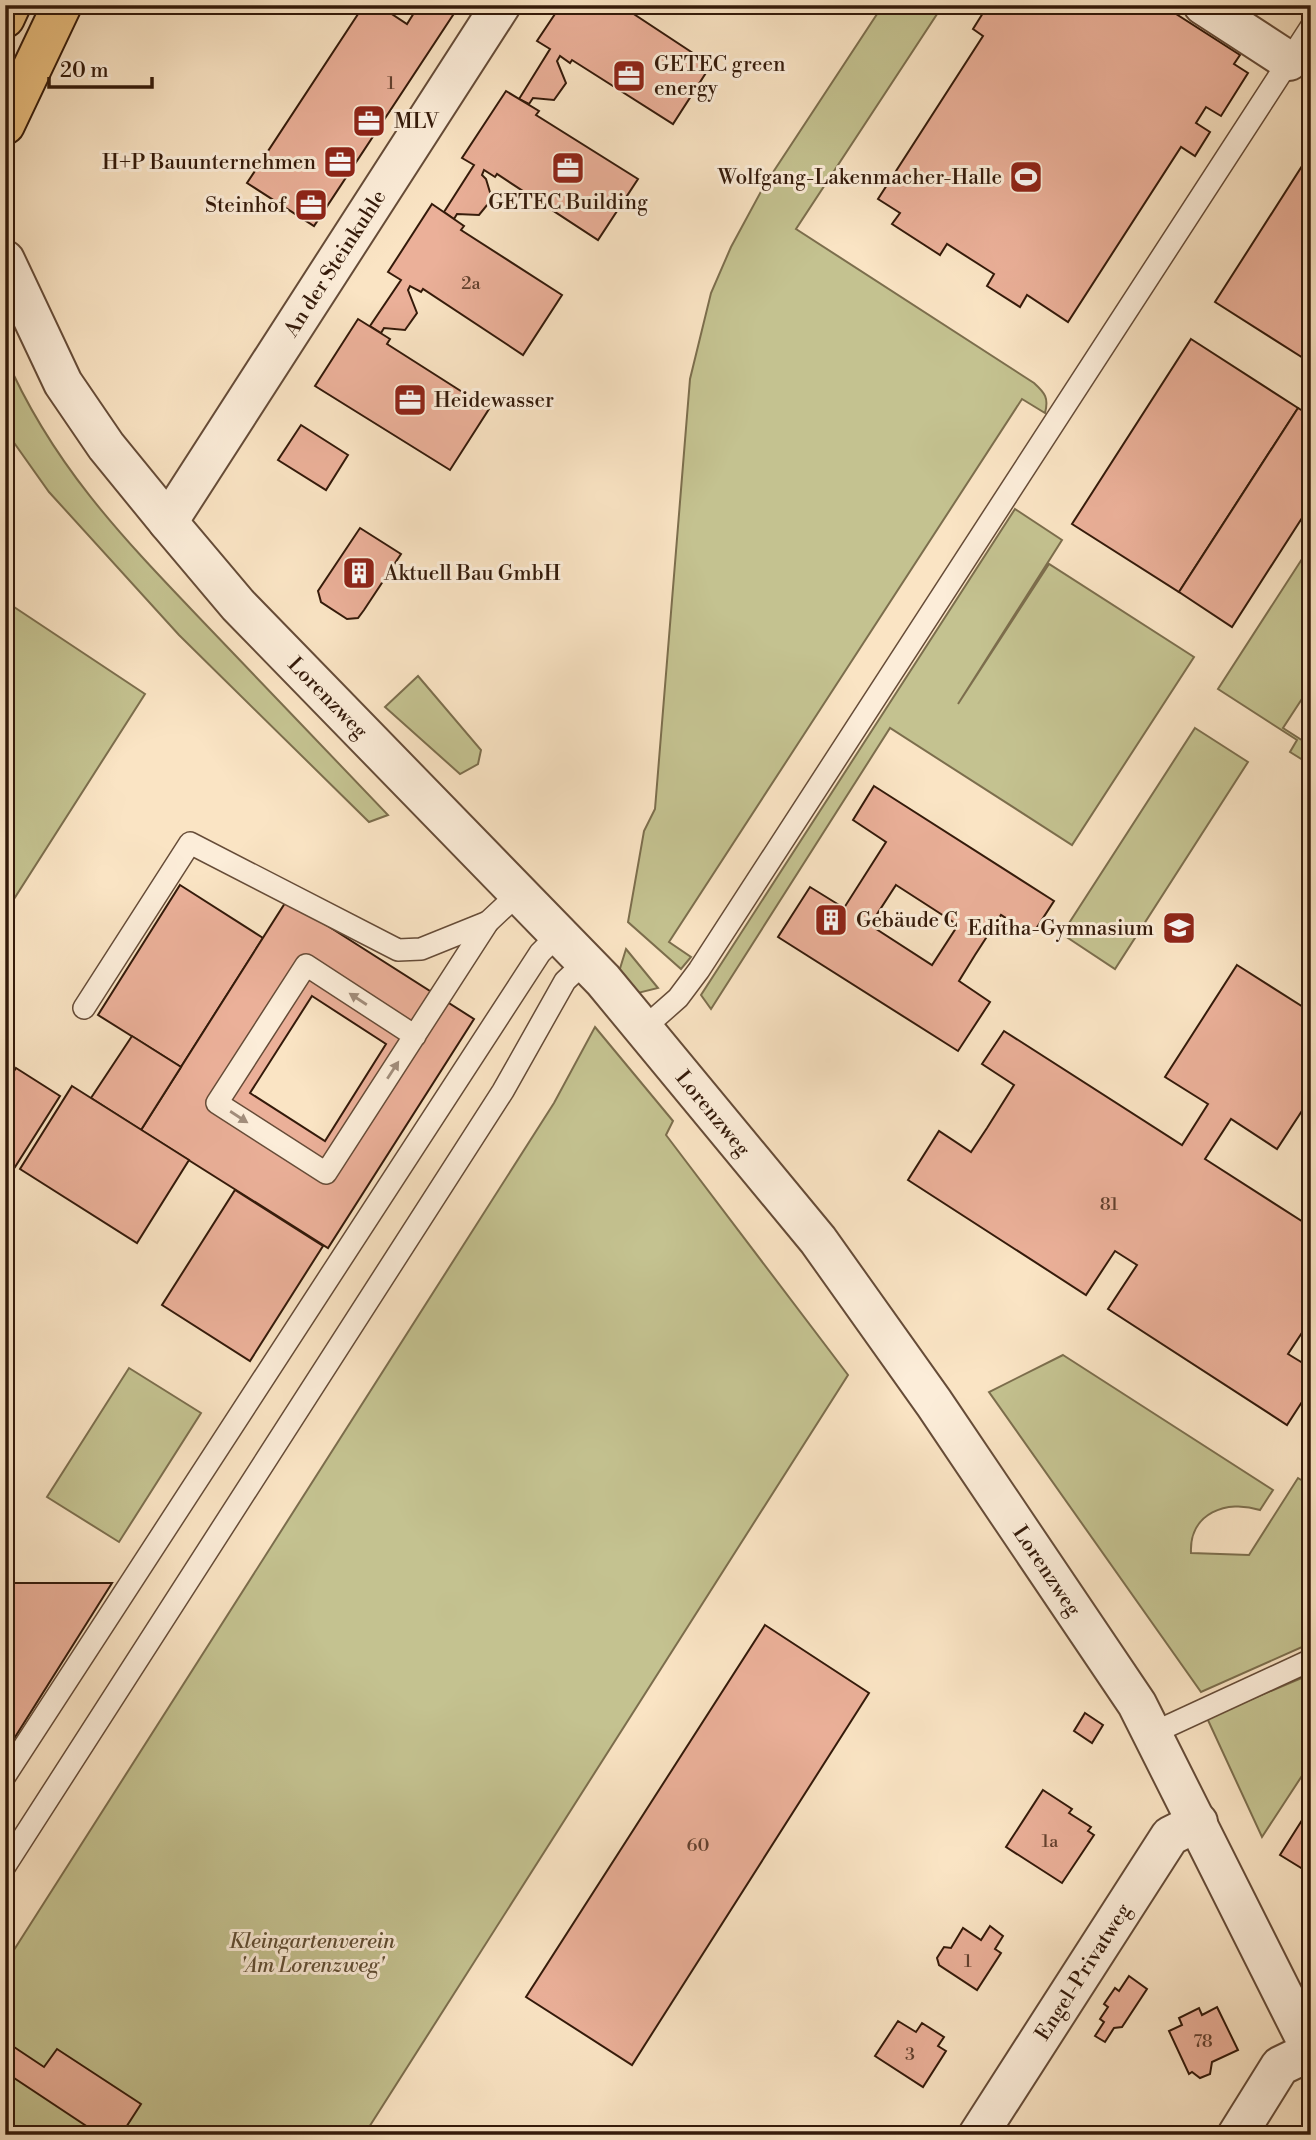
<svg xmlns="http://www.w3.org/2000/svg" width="1316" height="2140" viewBox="0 0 1316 2140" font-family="'Libre Bodoni',serif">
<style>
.green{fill:#c4c290;stroke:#7c6e4d;stroke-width:2}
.building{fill:#ebb099;stroke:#341a0a;stroke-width:2;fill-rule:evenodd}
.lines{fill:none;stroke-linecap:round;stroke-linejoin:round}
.lane-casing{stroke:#664c38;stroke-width:24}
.street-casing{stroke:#664c38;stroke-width:42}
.highway-casing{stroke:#341a0a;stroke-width:42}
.lane{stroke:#fcedd9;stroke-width:21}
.street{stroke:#fcedd9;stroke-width:38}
.highway{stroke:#edc282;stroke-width:38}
.oneway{fill:#a28e7c}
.labels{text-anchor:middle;stroke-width:6;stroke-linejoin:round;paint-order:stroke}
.number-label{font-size:18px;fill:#62402e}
.poi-label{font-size:21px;fill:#341a0a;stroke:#fcedd9;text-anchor:start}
.street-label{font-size:21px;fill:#341a0a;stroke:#fcedd9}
.park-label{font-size:21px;font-style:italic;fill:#5f4c32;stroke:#fcedd9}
</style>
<rect width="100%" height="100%" fill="#fae4c4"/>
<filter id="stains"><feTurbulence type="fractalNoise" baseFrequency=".00286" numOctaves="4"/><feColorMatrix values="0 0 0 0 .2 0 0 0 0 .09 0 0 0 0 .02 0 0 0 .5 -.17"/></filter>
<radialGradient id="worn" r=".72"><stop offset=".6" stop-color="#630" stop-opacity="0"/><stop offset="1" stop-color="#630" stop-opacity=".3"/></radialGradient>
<!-- green -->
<g class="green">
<path d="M883,5H943L796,229L1034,383C1045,393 1049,398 1045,413L1022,399L669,942L691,957L681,969L628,922L644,831L655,809L690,379L711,293L731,247L764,186Z"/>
<path d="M5,356C54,469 128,543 211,630C270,692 329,753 388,815L369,822L179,635L49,492L5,430Z"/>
<path d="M1015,509L1062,540L958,704L1049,564L1194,657L1072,845L890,728L711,1009L701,995Z"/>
<path d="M1302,559L1311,564V685L1283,728L1311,746V765L1290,752L1297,740L1218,689Z"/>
<path d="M5,601L145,694L5,913Z"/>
<path d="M418,676L481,750L478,764L460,774L385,707Z"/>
<path d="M1195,728L1248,762L1115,969L1062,934Z"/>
<path d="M626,949L658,988L634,994L618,975Z"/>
<path d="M595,1027L673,1121L666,1135L848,1375L364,2135H5V1964L554,1103Z"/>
<path d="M1063,1355L1273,1490L1260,1510C1227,1499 1189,1513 1191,1553L1249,1555L1298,1478L1311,1486V1643L1201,1692L989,1392Z"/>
<path d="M129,1368L201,1413L119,1542L47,1497Z"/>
<path d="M1311,1674V1762L1262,1837L1207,1718Z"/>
</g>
<!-- building -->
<g class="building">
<path d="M364,5H378L407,24L419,5H445L455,12L314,226L247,183Z"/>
<path d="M561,5H620L711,65L673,124L572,60L570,63L560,56L557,61L566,83L554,100L533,98L529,104L519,99L550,49L537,41Z"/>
<path d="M988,5H1162L1240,55L1234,64L1248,73L1221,116L1206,107L1196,123L1210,132L1195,156L1181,147L1068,322L1027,295L1020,307L987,286L994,274L947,244L940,255L892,224L900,213L878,199L983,36L973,29Z"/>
<path d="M506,91L539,111L536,115L638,179L598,240L497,174L495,177L484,170L482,175L486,179L492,199L479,215L457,214L454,219L444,212L474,165L462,158Z"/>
<path d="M1311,152V363L1215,302Z"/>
<path d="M432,204L464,226L461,230L562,295L523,355L423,289L421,292L410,286L408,290L417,313L405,330L384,328L381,333L370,326L401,280L388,272Z"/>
<path d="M358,319L390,339L387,344L489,409L450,470L315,386Z"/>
<path d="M1191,339L1298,408L1179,592L1072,524Z"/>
<path d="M1298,408L1311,416V504L1232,627L1179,592Z"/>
<path d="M301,425L348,455L326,490L278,460Z"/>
<path d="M360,528L401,554L364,610L358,618L347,619L321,602L318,591Z"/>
<path d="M874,786L1054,901L1032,935L1001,915L975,955L959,981L990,1002L958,1051L778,937L810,887L844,908L886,842L853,820ZM896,885L958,925L932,965L870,925Z"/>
<path d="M180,885L263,938L181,1067L98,1015Z"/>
<path d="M287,900L474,1019L328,1248L141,1130ZM312,996L386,1044L325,1141L250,1093Z"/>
<path d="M1237,965L1311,1012V1097L1277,1149L1231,1119L1205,1159L1311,1227V1319L1288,1354L1311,1368V1388L1287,1425L1108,1309L1137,1265L1115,1251L1086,1295L908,1180L939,1131L971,1152L987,1128L1014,1085L982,1064L1004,1031L1182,1145L1208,1104L1165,1077Z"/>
<path d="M132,1036L181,1067L141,1130L91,1098Z"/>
<path d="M16,1068L60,1096L15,1167L5,1160V1085Z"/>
<path d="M72,1086L189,1160L137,1243L20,1169Z"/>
<path d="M235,1190L323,1246L250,1361L162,1305Z"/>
<path d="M5,1583H112L5,1753Z"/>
<path d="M765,1625L869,1693L632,2065L526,1997Z"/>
<path d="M1085,1713L1103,1725L1092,1743L1074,1731Z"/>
<path d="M1043,1790L1072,1809L1069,1813L1091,1827L1088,1831L1094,1835L1062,1883L1006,1847Z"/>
<path d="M1304,1817L1311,1821V1874L1280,1855Z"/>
<path d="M990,1926L1003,1936L995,1949L1001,1953L977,1990L939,1965L937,1958L944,1947L951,1948L963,1928L981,1940Z"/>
<path d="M1129,1976L1147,1989L1122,2027L1114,2028L1105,2042L1095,2036L1104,2022L1100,2019L1108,2007L1104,2004L1115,1988L1119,1991Z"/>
<path d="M1217,2007L1238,2050L1212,2062L1210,2074L1200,2078L1192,2072L1189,2074L1169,2031L1182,2025L1179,2018L1199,2008L1202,2015Z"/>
<path d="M898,2021L916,2032L922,2023L944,2037L938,2046L946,2051L923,2087L875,2056Z"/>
<path d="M5,2041L44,2067L57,2049L141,2104L121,2135H100L5,2072Z"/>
</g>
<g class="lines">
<defs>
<g id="lane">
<path d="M84,1008L190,843L398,950L421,949L488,922"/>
<path d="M644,1028L678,998L699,970L1311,27"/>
<path d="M415,1036L306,965L217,1103L326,1173L488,922L519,893"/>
<path d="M1153,1733L1311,1660"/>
<path d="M5,1776L540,953L559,934"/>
<path d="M5,1866L503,1091L565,981L585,962"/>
</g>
<g id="street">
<path d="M1203,5L1289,61"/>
<path id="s1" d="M5,260L63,383L106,446L168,522L238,605L603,980L818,1240L934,1403L1137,1704L1311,2050"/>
<path id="s2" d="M168,522L501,5"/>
<path id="s3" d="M978,2135L1170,1836L1198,1822"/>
<path d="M1237,2135L1280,2066L1311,2051"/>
</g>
<g id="highway">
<path d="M5,18L11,5"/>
<path d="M5,125L62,5"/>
</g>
</defs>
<!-- lane casing -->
<use href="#lane" class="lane-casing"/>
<!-- street casing -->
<use href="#street" class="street-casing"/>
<!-- highway casing -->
<use href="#highway" class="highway-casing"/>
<!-- lane -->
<use href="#lane" class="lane"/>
<!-- street -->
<use href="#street" class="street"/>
<!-- highway -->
<use href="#highway" class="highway"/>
</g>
<!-- one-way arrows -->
<defs><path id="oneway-solid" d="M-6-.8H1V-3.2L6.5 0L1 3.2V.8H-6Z" transform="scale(1.75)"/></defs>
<g class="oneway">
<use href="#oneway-solid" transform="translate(358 999) rotate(-147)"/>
<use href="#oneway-solid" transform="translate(393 1070) rotate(-57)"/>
<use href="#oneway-solid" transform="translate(239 1117) rotate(33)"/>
</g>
<!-- icons -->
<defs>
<symbol id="office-square" viewBox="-11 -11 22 22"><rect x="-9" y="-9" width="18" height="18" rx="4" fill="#8f2418" stroke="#fcedd9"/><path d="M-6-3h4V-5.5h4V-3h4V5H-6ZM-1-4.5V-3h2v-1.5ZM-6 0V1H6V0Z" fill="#fff"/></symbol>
<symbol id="stadium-square" viewBox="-11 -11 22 22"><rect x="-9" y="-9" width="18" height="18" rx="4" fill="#8f2418" stroke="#fcedd9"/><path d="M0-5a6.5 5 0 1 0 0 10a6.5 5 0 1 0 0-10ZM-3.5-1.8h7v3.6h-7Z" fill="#fff"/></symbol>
<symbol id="building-square" viewBox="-11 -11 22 22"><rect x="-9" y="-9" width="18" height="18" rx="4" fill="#8f2418" stroke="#fcedd9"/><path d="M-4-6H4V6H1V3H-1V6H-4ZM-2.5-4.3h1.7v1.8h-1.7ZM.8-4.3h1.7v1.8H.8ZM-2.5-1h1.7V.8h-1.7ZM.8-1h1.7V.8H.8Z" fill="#fff"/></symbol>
<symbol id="school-square" viewBox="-11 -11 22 22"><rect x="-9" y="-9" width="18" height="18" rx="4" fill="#8f2418" stroke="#fcedd9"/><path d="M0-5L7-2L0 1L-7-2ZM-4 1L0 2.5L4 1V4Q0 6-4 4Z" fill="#fff"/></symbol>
</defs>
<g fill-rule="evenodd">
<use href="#office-square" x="610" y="57" width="38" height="38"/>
<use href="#office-square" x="350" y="102" width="38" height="38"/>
<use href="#office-square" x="321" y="143" width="38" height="38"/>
<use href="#office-square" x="549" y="149" width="38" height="38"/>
<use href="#stadium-square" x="1007" y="158" width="38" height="38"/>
<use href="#office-square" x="292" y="186" width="38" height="38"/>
<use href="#office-square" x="391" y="381" width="38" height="38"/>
<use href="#building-square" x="340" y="554" width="38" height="38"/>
<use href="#building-square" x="812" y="901" width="38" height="38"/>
<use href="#school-square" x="1160" y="909" width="38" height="38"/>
</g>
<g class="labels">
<!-- number labels -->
<g class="number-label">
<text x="391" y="89">1</text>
<text x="471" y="289">2a</text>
<text x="1109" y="1210">81</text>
<text x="1050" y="1847">1a</text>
<text x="698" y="1851">60</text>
<text x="968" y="1967">1</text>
<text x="1203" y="2047">78</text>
<text x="910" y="2060">3</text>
</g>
<!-- poi labels -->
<g class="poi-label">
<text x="654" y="71">GETEC green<tspan x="654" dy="24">energy</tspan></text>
<text x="394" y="128">MLV</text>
<text x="316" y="169" text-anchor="end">H+P Bauunternehmen</text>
<text x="1002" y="184" text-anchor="end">Wolfgang-Lakenmacher-Halle</text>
<text x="568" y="209" text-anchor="middle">GETEC Building</text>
<text x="286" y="212" text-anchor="end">Steinhof</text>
<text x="434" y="407">Heidewasser</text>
<text x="384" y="580">Aktuell Bau GmbH</text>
<text x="856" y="927">Gebäude C</text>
<text x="1154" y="935" text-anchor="end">Editha-Gymnasium</text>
</g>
<!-- street labels -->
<g class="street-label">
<text dy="7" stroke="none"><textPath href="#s2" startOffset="308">An der Steinkuhle</textPath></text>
<text dy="7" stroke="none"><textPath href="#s1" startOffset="548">Lorenzweg</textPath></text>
<text dy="7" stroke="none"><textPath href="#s1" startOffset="1115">Lorenzweg</textPath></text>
<text dy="7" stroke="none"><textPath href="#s1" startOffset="1682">Lorenzweg</textPath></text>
<text dy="7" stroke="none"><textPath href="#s3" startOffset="194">Engel-Privatweg</textPath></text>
</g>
<!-- park labels -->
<g class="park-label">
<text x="312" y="1948">Kleingartenverein<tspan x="312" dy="24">'Am Lorenzweg'</tspan></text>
</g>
</g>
<!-- margin -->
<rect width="1316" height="2140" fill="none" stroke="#fae4c4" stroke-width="28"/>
<rect x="7" y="7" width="1302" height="2126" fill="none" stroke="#341a0a" stroke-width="3.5"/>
<rect x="14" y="14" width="1288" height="2112" fill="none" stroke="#341a0a" stroke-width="2"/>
<!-- scale -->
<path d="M49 77v10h103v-10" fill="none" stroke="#341a0a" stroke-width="3.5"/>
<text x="60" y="77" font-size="21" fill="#341a0a" stroke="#fcedd9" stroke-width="5" paint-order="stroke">20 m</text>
<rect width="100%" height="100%" filter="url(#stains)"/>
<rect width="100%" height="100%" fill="url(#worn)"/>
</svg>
